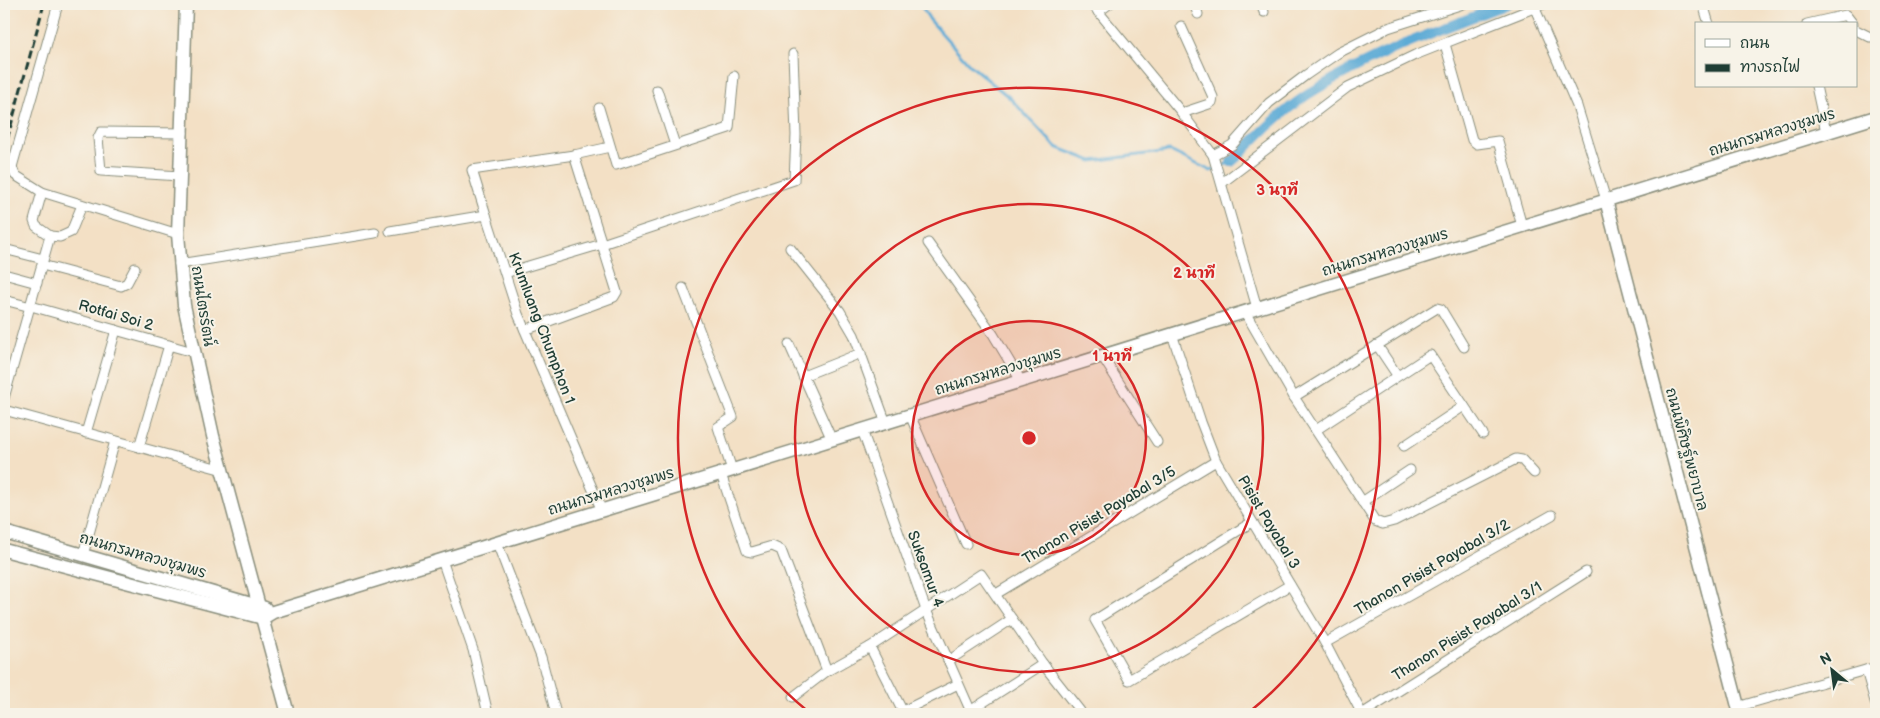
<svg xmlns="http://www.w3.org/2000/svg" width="1880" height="718" viewBox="0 0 1880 718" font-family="'Balsamiq Sans','Playpen Sans Thai',sans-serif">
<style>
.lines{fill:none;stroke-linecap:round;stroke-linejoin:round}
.stream{stroke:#5dabd6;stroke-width:3}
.canal{stroke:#5dabd6;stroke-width:10}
.street-casing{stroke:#898e7c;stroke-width:11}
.secondary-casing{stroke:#898e7c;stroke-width:15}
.street{stroke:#fff;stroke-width:9}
.secondary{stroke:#fff;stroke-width:12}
.rail{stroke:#1f3d34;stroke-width:3;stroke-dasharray:8 4;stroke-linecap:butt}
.ring{fill:none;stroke:#d62828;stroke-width:2.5}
.labels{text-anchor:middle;stroke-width:4;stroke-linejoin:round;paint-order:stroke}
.street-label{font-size:15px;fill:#1f3d34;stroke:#f7f3e8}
.centre{fill:#d62828;stroke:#f7f3e8;stroke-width:2.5}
.ring-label{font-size:15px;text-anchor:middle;font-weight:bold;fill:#d62828;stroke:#f7f3e8;stroke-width:4;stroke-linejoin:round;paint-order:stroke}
</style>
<rect width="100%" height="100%" fill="#f7f3e8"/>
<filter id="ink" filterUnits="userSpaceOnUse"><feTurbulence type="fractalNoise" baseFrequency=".02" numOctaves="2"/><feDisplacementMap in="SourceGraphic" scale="10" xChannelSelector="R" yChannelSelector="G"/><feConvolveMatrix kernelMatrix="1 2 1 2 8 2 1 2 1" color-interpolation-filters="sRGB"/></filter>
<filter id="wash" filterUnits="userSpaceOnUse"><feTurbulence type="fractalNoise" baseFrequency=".0096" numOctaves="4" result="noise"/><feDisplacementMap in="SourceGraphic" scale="20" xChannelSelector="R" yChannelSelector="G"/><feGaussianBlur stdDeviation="1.12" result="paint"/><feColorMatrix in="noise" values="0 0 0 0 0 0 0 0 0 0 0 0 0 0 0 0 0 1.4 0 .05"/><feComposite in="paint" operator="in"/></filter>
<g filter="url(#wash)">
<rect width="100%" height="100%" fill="#f3e0c5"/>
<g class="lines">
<!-- stream -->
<path class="stream" d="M920,4L930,20L970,65L1010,98L1056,147L1092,161L1170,151L1211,171L1231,162"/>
<!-- canal -->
<path class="canal" d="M1231,162C1240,156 1245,148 1253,141C1270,124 1295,102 1315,90C1375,53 1441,29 1507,4"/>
</g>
</g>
<g filter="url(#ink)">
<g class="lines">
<defs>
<g id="street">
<path d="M1092,4L1182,113L1213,155L1257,308"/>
<path d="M1194,4L1198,14"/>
<path d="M1261,4L1264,12"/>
<path d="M1533,4L1577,106L1606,200"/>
<path d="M1703,4L1709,24"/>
<path d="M1098,12L1109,4"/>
<path d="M1807,24L1846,15L1853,24"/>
<path d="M1181,26L1213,97L1212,102L1209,104L1182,113"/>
<path d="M1856,30L1870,37"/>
<path d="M1445,44L1472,140L1477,144L1498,141L1522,226"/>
<path d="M1816,86L1826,132"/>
<path d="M657,90L675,145"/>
<path d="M599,108L616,165L729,128L734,76"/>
<path d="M1213,155L1232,145L1269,103L1306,75L1338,53L1388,28L1463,4"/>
<path d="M180,176L101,171L98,138L101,132L183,133"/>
<path d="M1222,183L1348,87L1415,55L1544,4"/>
<path d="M42,192L178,234"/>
<path d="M486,215L472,170L574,155L610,147"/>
<path d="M390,231L486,215L518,314L602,511"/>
<path d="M50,236L60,237L71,232L82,205"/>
<path d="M928,243L993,334L1021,381"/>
<path d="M790,248L840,311L854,335L886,423"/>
<path d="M4,249L43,259"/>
<path d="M179,264L375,233"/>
<path d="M42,265L121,286L127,283L135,268"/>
<path d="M505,273L602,244L794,180L796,135L793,54"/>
<path d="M4,274L37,283"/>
<path d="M683,288L733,417L718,427L732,470"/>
<path d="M4,300L31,307"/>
<path d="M31,306L193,352"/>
<path d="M1245,312L1294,397L1375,521L1383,524L1394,521L1516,459L1522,460L1534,473"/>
<path d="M525,330L614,297L617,292L574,155"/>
<path d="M1172,334L1201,422L1216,461L1325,643L1362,714"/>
<path d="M789,344L832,440"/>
<path d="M1377,345L1397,375"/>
<path d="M1102,356L1157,442"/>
<path d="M803,376L861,353"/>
<path d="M1294,397L1437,308L1441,309L1464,347"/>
<path d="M4,398L50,236L36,226L34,221L42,192L15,175L12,167L58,4"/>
<path d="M4,410L223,470"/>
<path d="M910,415L966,544"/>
<path d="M862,430L926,610L972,714"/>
<path d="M1316,430L1430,355L1483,434"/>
<path d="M86,433L116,330"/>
<path d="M1404,446L1464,406"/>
<path d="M139,447L169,345"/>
<path d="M721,474L747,551L752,552L772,546L781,550L827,671"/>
<path d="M1362,502L1410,470"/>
<path d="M1252,522L1095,620L1129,680L1290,585"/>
<path d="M497,543L541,657L556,714"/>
<path d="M83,555L115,441"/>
<path d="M442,560L473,650L488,714"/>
<path d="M996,594L1216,461"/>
<path d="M1325,643L1552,515"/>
<path d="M870,647L904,714"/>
<path d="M948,661L1012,619"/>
<path d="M1866,670L1876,705"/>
<path d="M793,697L827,671L870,647L981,574L1043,664L1080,711L1076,714"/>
<path d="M1737,707L1876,667"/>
<path d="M903,711L958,684"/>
<path d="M970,711L1043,664"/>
<path d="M1362,714L1586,572"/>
</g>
<g id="secondary">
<path d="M186,4L178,234L184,305L213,436L288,714"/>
<path d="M1606,200L1740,714"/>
<path d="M4,532L265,608"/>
<path d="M4,550L263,618L273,612L1876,117"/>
</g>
</defs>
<!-- street casing -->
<use href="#street" class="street-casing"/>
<!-- secondary casing -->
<use href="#secondary" class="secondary-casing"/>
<!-- street -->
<use href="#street" class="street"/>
<!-- secondary -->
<use href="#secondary" class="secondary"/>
<!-- rail -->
<path class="rail" d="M4,151L44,4"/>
</g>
</g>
<!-- distance rings -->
<circle cx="1029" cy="438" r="117" fill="#d62828" fill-opacity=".12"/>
<g class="ring">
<circle cx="1029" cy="438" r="117"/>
<circle cx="1029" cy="438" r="234"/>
<path d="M810 713A351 351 0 1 1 1248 713"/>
</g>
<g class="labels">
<!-- street labels -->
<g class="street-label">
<text transform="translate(1772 132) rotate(-17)" y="5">ถนนกรมหลวงชุมพร</text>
<text transform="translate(1385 252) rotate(-17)" y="5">ถนนกรมหลวงชุมพร</text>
<text transform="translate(203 306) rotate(81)" y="5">ถนนไตรรัตน์</text>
<text transform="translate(116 315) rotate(16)" y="5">Rotfai Soi 2</text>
<text transform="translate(542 328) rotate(69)" y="5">Krumluang Chumphon 1</text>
<text transform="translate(998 371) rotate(-17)" y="5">ถนนกรมหลวงชุมพร</text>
<text transform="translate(1687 449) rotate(75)" y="5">ถนนพิศิษฐ์พยาบาล</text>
<text transform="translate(611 491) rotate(-17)" y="5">ถนนกรมหลวงชุมพร</text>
<text transform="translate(1099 515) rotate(-31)" y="5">Thanon Pisist Payabal 3/5</text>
<text transform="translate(1269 522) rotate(59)" y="5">Pisist Payabal 3</text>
<text transform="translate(143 555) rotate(16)" y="5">ถนนกรมหลวงชุมพร</text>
<text transform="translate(1432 567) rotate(-30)" y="5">Thanon Pisist Payabal 3/2</text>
<text transform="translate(926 569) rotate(70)" y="5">Suksamur 4</text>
<text transform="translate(1467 631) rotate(-32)" y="5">Thanon Pisist Payabal 3/1</text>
</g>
</g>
<circle cx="1029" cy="438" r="8" class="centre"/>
<g class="ring-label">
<text x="1277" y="195">3 นาที</text>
<text x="1194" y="278">2 นาที</text>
<text x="1112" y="361">1 นาที</text>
</g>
<!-- margin -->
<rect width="1880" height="718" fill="none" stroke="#f7f3e8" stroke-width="20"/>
<!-- legend -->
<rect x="1695" y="22" width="162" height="65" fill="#f7f3e8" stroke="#a1aaa0"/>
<rect x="1705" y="39" width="25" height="8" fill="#ffffff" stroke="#a1aaa0"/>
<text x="1740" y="48" font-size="15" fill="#1f3d34">ถนน</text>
<rect x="1705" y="64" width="25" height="8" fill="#1f3d34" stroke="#a1aaa0"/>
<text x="1740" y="72" font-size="15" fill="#1f3d34">ทางรถไฟ</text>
<!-- north arrow -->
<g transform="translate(1832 670) rotate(331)" stroke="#f7f3e8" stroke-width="4" paint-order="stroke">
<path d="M0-4L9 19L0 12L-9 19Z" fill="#1f3d34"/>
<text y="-8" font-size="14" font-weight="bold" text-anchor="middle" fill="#1f3d34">N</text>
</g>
</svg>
